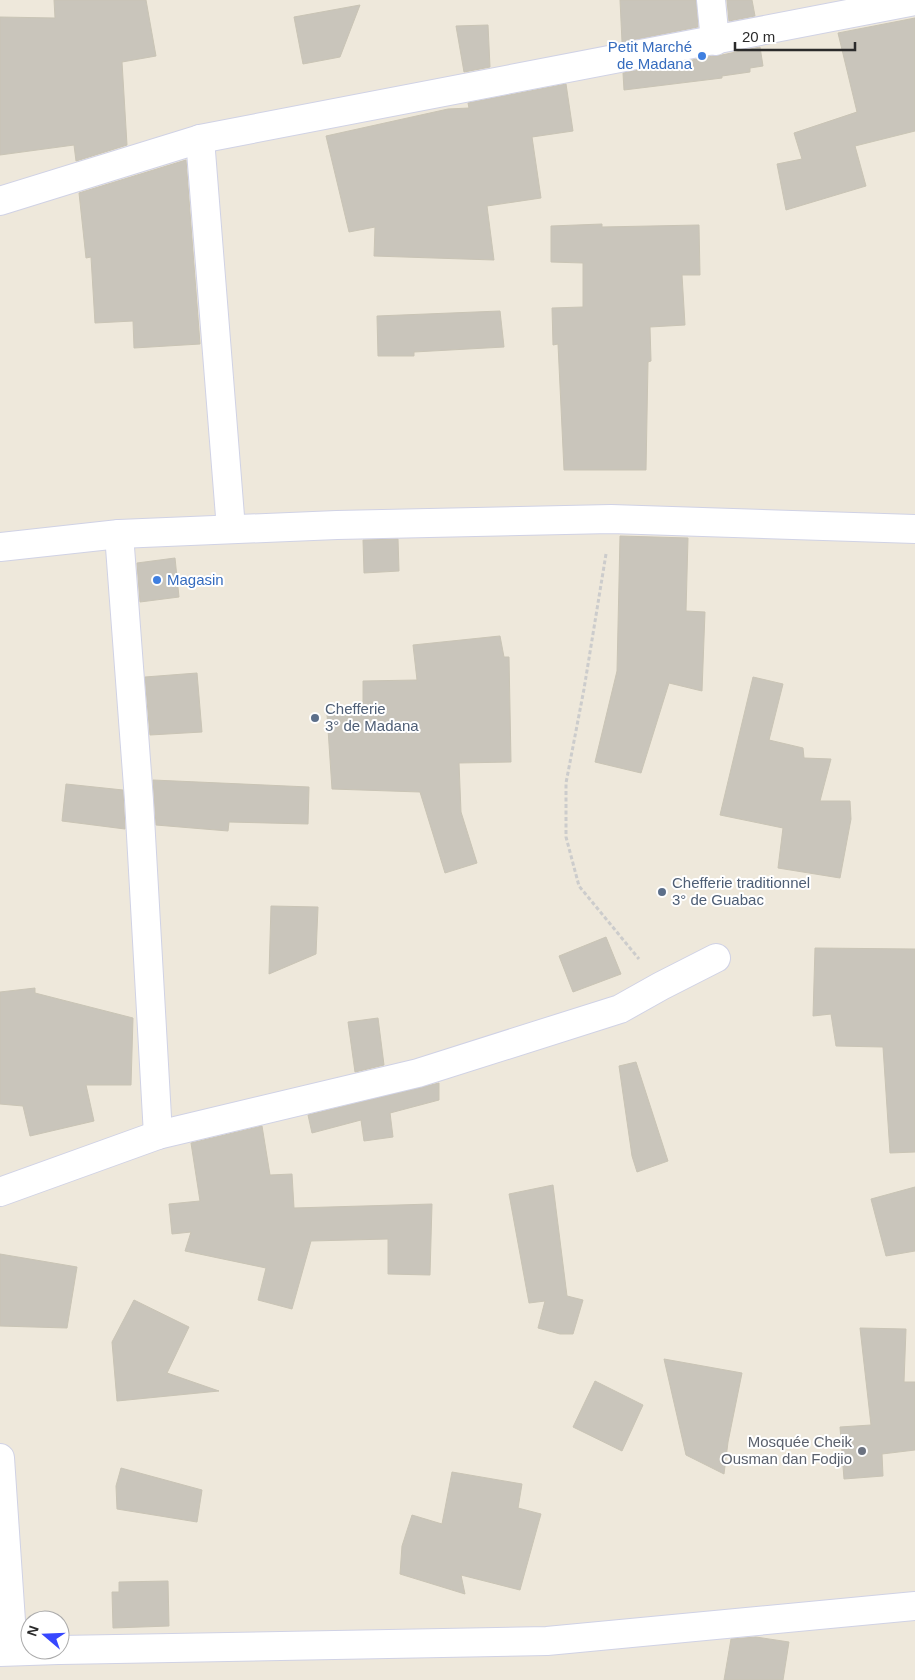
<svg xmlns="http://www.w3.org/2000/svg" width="915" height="1680" viewBox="0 0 915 1680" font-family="Arial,sans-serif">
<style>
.building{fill:#c9c5bb;stroke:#c9c4b5}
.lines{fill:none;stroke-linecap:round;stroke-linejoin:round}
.street-casing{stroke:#d0d2e5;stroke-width:30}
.path{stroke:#ccc;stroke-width:3;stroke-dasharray:4 2.5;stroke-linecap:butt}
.street{stroke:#fff;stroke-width:28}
.shop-dot{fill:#3f7fe0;stroke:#fff;stroke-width:2}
.service-dot{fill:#5c6f8a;stroke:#fff;stroke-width:2}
.worship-dot{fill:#6b7280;stroke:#fff;stroke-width:2}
.labels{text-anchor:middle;stroke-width:4;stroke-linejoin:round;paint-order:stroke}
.shop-label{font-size:15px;fill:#366cbe;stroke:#fff;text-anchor:end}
.service-label{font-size:15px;fill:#4e5e75;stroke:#fff;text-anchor:start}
.worship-label{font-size:15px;fill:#5b616d;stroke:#fff;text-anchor:end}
</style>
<rect width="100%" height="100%" fill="#eee8db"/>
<!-- building -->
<g class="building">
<path d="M54,0H146L156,56L122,62L127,145L76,161L74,145L0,155V17L55,18Z"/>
<path d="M620,0H696L698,27L622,42Z"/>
<path d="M727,0H752L755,16L729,21Z"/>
<path d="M360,5L340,57L303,64L294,17Z"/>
<path d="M915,18V131L855,146L866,186L786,210L777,164L802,159L794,133L857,112L838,33Z"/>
<path d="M488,25L490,67L464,72L456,26Z"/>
<path d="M760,47L763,66L750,68V72L722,76V78L624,90L623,73L713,56H717Z"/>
<path d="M566,84L573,131L532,137L541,198L487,206L494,260L374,256L375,227L349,232L326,136L448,109L469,108L468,103Z"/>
<path d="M186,160L200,344L134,348L133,321L95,323L91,257L86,258L79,193Z"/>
<path d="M602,224V227L699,225L700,275H682L685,325L650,327L651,361L648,362L646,470H564L558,344L553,345L552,308L583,307V263L551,262V226Z"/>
<path d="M500,311L504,347L414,352V356H378L377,316Z"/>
<path d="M620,536L688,538L686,611L705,612L702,691L669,683L641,773L595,762L617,671Z"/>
<path d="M398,539L399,571L364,573L363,540Z"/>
<path d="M175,558L179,597L140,602L137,563Z"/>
<path d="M500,636L504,657H509L511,762L459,763L461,812L477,863L445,873L420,792L332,789L327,714L363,711V681L417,680L413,645Z"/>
<path d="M197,673L202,732L150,735L145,677Z"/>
<path d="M753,677L783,684L769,740L803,748L804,758L831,759L820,801H850L851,819L840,878L778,868L783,828L720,815Z"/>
<path d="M153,780L309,787L308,824L229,822L228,831L156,825Z"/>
<path d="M66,784L123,790L125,829L62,821Z"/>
<path d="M271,906L318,907L316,954L269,974Z"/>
<path d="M606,937L621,974L573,992L559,956Z"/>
<path d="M815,948L915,949V1152L890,1153L883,1047L836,1046L831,1014L813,1016Z"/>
<path d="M35,988V993L133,1018L131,1085H86L94,1121L30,1136L23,1106L0,1104V992Z"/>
<path d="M378,1018L384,1065L355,1072L348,1022Z"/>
<path d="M636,1062L668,1161L637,1172L632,1156L619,1066Z"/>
<path d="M439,1083V1100L390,1113L393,1137L364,1141L361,1120L312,1133L308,1115Z"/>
<path d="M262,1126L270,1175L292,1174L294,1208L432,1204L430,1275L388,1274V1239L311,1241L292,1309L258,1300L266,1268L185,1251L191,1232L172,1234L169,1204L200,1201L191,1143Z"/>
<path d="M553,1185L567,1296L583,1300L573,1334H560L538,1328L545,1301L529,1303L509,1194Z"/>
<path d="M915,1187V1251L886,1256L871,1199Z"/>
<path d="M0,1254L77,1267L67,1328L0,1326Z"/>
<path d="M134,1300L189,1327L167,1373L219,1391L117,1401L112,1342Z"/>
<path d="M860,1328L906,1329L904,1382H915V1450L882,1454L883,1476L844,1479L840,1427L871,1425Z"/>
<path d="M664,1359L742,1373L728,1442L724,1474L686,1455Z"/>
<path d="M595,1381L643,1405L622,1451L573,1427Z"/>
<path d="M121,1468L202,1490L197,1522L117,1509L116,1486Z"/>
<path d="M452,1472L522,1484L518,1508L541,1514L520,1590L461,1575L465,1594L400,1574L402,1546L412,1515L442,1524Z"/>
<path d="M168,1581L169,1626L113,1628L112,1592H119V1582Z"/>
<path d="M756,1637L789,1642L783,1680H724L731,1639Z"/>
</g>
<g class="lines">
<defs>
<g id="street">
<path d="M711,0L715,41"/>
<path d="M200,139L231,529"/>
<path d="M0,201L200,139L915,1"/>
<path d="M119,534L139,800L158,1135"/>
<path d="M0,547L119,534L337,525L611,519L915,529"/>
<path d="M0,1192L158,1135L418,1073L620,1009L661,986L716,958"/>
<path d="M0,1458L13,1651"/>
<path d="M60,1650L547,1641L915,1606"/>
<path d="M0,1652L58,1650"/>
</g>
</defs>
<!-- street casing -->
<use href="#street" class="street-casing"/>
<!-- path -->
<path class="path" d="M606,554L584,689L566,783V837L579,886L639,959"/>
<!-- street -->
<use href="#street" class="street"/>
</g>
<!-- markers -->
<g class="shop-dot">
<circle cx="702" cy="56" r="5"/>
<circle cx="157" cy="580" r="5"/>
</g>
<g class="service-dot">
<circle cx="315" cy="718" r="5"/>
<circle cx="662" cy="892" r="5"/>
</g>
<circle class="worship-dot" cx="862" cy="1451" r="5"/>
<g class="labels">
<!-- shop labels -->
<g class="shop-label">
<text x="692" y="52">Petit Marché<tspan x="692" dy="17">de Madana</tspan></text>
<text x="167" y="585" text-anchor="start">Magasin</text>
</g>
<!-- service labels -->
<g class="service-label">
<text x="325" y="714">Chefferie<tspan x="325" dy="17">3° de Madana</tspan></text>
<text x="672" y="888">Chefferie traditionnel<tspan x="672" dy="17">3° de Guabac</tspan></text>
</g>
<!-- worship labels -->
<g class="worship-label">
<text x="852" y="1447">Mosquée Cheik<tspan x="852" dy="17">Ousman dan Fodjio</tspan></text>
</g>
</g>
<!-- north arrow -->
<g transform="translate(45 1635) rotate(289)"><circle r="24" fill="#ffffff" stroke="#aaaaaa"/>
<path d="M0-4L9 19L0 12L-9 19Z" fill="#3747ff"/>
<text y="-8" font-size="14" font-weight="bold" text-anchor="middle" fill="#2b2b2b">N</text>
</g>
<!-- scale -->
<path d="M735 42v8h120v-8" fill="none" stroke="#2b2b2b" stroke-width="2.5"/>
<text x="742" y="42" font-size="15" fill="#2b2b2b" stroke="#ffffff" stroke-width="4" paint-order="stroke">20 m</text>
</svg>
